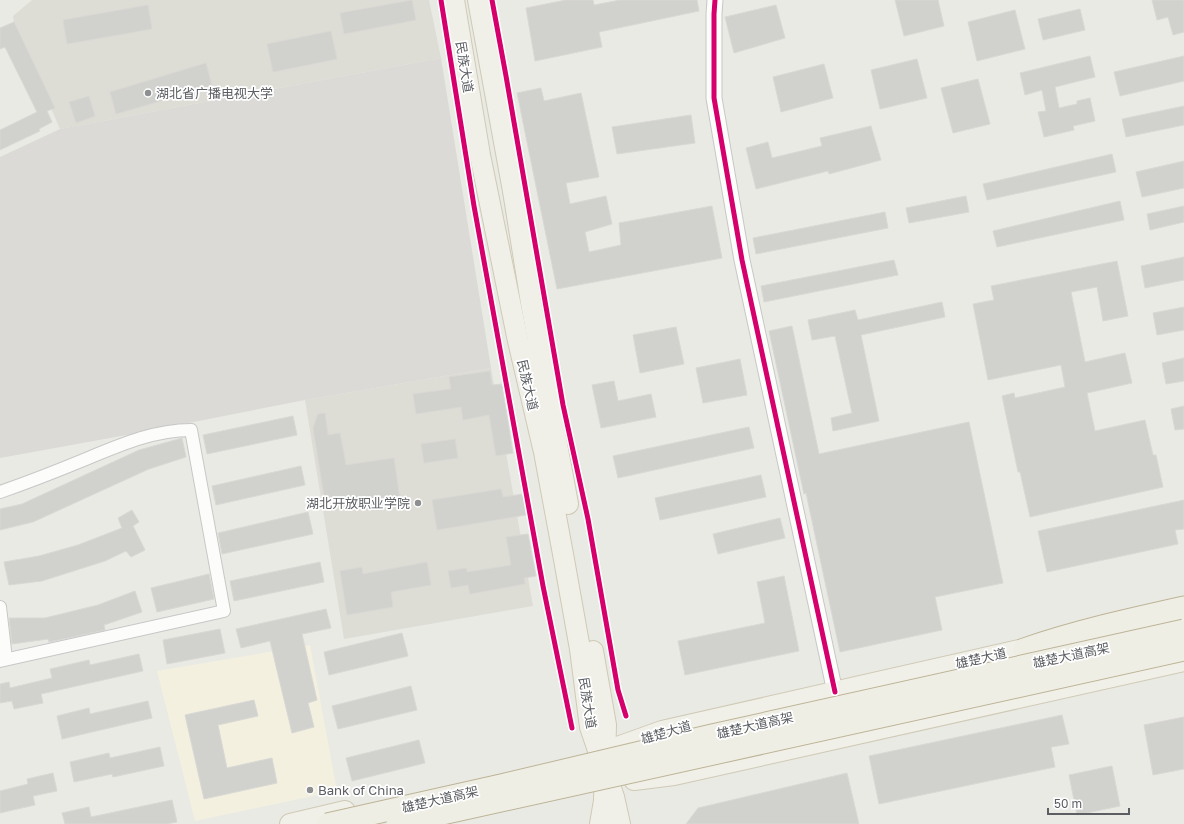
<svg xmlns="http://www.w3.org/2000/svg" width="1184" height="824" viewBox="0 0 1184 824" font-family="'Golos Text','Noto Sans SC',sans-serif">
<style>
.commercial{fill:#f3f0e0}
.industrial{fill:#dbdad6}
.education{fill:#dddcd5}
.building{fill:#d1d1ce;stroke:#d9d8d4}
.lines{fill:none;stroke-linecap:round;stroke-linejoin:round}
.minor-casing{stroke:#c7c7c7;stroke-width:14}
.tertiary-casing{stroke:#c7c7c7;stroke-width:17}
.primary-casing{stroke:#cfcab6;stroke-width:22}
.trunk-casing{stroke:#bdb497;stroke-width:23}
.minor{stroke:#fcfcfb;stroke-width:12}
.tertiary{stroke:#fcfcfb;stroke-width:15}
.primary{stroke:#f1f0e8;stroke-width:20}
.trunk{stroke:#efeee5;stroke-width:21}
.trunk-bridge-casing{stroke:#bdb497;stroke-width:23;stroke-linecap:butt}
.trunk-bridge{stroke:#efeee5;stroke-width:21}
.cycleway-casing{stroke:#fff;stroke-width:8}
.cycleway{stroke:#d6006c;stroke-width:5}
.poi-dot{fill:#8d8f90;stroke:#fff;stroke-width:1.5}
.labels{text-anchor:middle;stroke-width:3.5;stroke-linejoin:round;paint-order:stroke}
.street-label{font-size:13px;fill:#5b5e62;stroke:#fff}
.poi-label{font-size:13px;fill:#5b5e62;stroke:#fff;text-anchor:start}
</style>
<rect width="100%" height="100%" fill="#eaeae5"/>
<!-- commercial -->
<path class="commercial" d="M310,645L337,791L195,821L157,671Z"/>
<!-- industrial -->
<path class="industrial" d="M441,58L491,368L305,400L132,434L0,458V157L60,129Z"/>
<!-- education -->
<g class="education">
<path d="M32,0H429L441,58L60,129L14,22L13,16Z"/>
<path d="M491,368L533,606L344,639L305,400Z"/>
</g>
<!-- building -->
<g class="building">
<path d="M412,0L416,20L344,34L340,13Z"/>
<path d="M566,0H593L594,5L620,0H697L699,11L599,32L602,47L535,61L526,8Z"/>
<path d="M895,0H938L944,26L904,36Z"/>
<path d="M1152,0H1184V32L1173,35L1168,17L1157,20Z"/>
<path d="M148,5L152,29L67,44L63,20Z"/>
<path d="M776,5L785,38L734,53L725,17Z"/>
<path d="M1080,9L1085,30L1043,40L1038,19Z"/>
<path d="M1015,10L1025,49L977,61L968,22Z"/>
<path d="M14,22L55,108L47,111L52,122L39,129L40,131L0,150V130L37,112L5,47L0,49V28Z"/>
<path d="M331,31L337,59L273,72L267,44Z"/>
<path d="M1090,56L1095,77L1055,87L1059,108L1077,104V101L1090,98L1095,121L1073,126L1074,130L1044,137L1038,112L1046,111L1042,90L1025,95L1020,73Z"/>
<path d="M1184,56V81L1120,96L1114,72Z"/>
<path d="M917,59L927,98L880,109L871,70Z"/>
<path d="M206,63L212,86L116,114L110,92Z"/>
<path d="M824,64L833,98L781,112L773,77Z"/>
<path d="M978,79L990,124L953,133L941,88Z"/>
<path d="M541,88L544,101L581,93L599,177L566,183L570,204L606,196L612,224L585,232L589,252L621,245L619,223L712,206L722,258L557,289L517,93Z"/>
<path d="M89,96L95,116L76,123L69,102Z"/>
<path d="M1184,106V125L1126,137L1122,119Z"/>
<path d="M691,115L695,143L617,154L612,127Z"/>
<path d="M871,126L881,160L829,174L828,171L756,189L746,148L768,142L772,158L822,146L820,138Z"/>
<path d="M1112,154L1116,172L987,200L983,184Z"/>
<path d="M1184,161V188L1142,197L1136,172Z"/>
<path d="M966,196L969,212L909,223L906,208Z"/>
<path d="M1120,201L1124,220L997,247L993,231Z"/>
<path d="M1184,206V222L1150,230L1147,214Z"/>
<path d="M885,212L888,228L756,254L753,238Z"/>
<path d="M1184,257V280L1145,288L1141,266Z"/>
<path d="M894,260L898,275L764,302L761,286Z"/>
<path d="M1117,261L1128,316L1103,321L1097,287L1071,292L1085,362L1125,353L1132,383L1087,393L1095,431L1145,420L1153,455H1156L1163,487L1030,517L1020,472H1018L1002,396L1014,393L1015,398L1065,387L1061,365L988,380L973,304L994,300L991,286Z"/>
<path d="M942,302L945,317L861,335L879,421L833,431L831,418L852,413L835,336L812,340L808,320L855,310L858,320Z"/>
<path d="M1184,307V330L1157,335L1153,313Z"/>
<path d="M792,326L819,454L969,422L1003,583L935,597L942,630L840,652L806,493L804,494L769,331Z"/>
<path d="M676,327L684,364L640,373L633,335Z"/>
<path d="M1184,358V381L1166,384L1162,363Z"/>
<path d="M740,359L747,395L703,403L696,368Z"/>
<path d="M490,371L492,385L502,384L513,453L496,456L489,415L463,420L461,407L416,414L413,394L451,389L449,377Z"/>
<path d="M614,381L618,401L651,394L656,417L601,428L592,385Z"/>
<path d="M1184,406V429L1175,430L1171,409Z"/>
<path d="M325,413L328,435L340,433L346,465L394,458L400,500L345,509L343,499L325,502L313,428L318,414Z"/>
<path d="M293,416L297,435L207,454L203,435Z"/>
<path d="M749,427L754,448L618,478L613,456Z"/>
<path d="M182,438L186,457L149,469L33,522L0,530V509L22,504L139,450Z"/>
<path d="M455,439L458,458L424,463L421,444Z"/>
<path d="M301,466L305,485L216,505L212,486Z"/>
<path d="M761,475L766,497L660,520L655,498Z"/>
<path d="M501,489L503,497L523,494L526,515L437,530L432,500Z"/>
<path d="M1184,500V529L1175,530L1178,544L1047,572L1038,531Z"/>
<path d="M132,510L139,522L133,526L145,550L131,557L126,551L105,561L42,581L9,585L4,562L39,556L78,545L122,528L118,518Z"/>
<path d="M308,512L313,534L222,554L218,533Z"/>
<path d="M780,518L785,538L718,554L713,534Z"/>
<path d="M528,534L536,576L524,578L525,584L470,594L468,585L451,588L448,571L467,568V572L511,565L506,537Z"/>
<path d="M320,562L324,582L234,601L230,581Z"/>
<path d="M427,562L431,585L391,592L393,607L347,615L340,571L362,567L363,574Z"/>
<path d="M209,574L214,599L157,612L151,588Z"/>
<path d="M784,576L799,651L685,675L678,641L765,623L757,582Z"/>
<path d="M135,591L142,612L104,625L105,630L49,642L48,639L12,644L9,618H45L98,605Z"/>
<path d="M326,609L331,628L302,634L317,700L308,703L314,727L292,733L270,641L241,648L236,629Z"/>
<path d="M220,629L225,653L167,664L163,640Z"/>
<path d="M402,633L408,656L329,675L324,652Z"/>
<path d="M139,654L143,671L41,694L43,703L14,709L12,701L0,703V684L9,682L10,688L52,678L50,669L89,660L90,665Z"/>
<path d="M411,686L417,710L338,729L332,706Z"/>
<path d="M254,700L258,716L218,725L227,768L272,758L277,783L204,799L185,715Z"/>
<path d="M148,701L152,718L62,739L57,716L89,708L90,714Z"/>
<path d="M1062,715L1069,744L1051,747L1055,767L879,804L869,756Z"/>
<path d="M1184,717V769L1153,775L1144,725Z"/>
<path d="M419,740L425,763L352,781L346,758Z"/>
<path d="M160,747L164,766L113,777L112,774L74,782L70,762L109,753L110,758Z"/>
<path d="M1112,766L1120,806L1077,815L1069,775Z"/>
<path d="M53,773L57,791L33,796L35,805L0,813V791L28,784L27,779Z"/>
<path d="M847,773L859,824H686L698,808Z"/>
<path d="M172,800L177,822L166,824H65L62,813L89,807L91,817Z"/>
</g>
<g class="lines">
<defs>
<g id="minor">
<path d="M0,492C29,482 57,471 86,459C120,445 154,430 191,430L224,611L0,661"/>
<path d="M0,607L6,659"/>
</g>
<path id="tertiary" d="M715,0L714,14V98L742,260L835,692"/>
<g id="primary">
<path d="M454,0L480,155L518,341L544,452L563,554L580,649L590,727L614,797L620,824"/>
<path d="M478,0L513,191L531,303L568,504"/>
<path d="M593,651L606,725L604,801L600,824"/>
<path d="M598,754L662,731L1024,649L1064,646L1184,619"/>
<path d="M634,780L674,775L1184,661"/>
<path d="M290,824L345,811"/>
</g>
<path id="trunk" d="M1024,649C1076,631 1130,619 1184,607"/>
</defs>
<!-- minor casing -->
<use href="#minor" class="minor-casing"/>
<!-- tertiary casing -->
<use href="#tertiary" class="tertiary-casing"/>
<!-- primary casing -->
<use href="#primary" class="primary-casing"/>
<!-- trunk casing -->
<use href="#trunk" class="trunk-casing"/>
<!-- minor -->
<use href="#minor" class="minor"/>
<!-- tertiary -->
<use href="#tertiary" class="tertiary"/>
<!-- primary -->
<use href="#primary" class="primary"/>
<!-- trunk -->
<use href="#trunk" class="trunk"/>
<defs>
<g id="trunk-bridge">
<path d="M327,824L501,785L712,735L1184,630"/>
<path d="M397,824C660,767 922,707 1184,650"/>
</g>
</defs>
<!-- trunk-bridge casing -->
<use href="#trunk-bridge" class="trunk-bridge-casing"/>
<!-- trunk-bridge -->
<use href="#trunk-bridge" class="trunk-bridge"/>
<defs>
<g id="cycleway">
<path d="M441,0L474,206L543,586L572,728"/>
<path d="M492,0L506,76L563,405L588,519L618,690L626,716"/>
<path d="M715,0L714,14V98L742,260L835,692"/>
</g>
</defs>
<!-- cycleway casing -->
<use href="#cycleway" class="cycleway-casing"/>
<!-- cycleway -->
<use href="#cycleway" class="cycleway"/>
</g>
<!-- markers -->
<g class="poi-dot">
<circle cx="148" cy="93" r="4"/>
<circle cx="418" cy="503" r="4"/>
<circle cx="310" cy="790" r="4"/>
</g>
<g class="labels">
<!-- street labels -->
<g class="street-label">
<text transform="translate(465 67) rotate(81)" y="5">民族大道</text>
<text transform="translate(528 385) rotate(77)" y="5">民族大道</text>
<text transform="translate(1071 655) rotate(-12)" y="5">雄楚大道高架</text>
<text transform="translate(981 658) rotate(-13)" y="5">雄楚大道</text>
<text transform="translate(588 703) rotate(81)" y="5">民族大道</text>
<text transform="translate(755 725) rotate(-13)" y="5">雄楚大道高架</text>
<text transform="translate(666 732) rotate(-16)" y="5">雄楚大道</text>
<text transform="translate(440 799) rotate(-13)" y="5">雄楚大道高架</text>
</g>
<!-- poi labels -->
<g class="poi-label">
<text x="156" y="98">湖北省广播电视大学</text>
<text x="410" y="508" text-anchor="end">湖北开放职业学院</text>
<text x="318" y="795">Bank of China</text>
</g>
</g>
<!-- scale -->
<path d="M1048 808v6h81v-6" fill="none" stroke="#5b5e62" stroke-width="2"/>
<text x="1054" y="808" font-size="12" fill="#5b5e62" stroke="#ffffff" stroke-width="3" paint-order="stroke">50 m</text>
</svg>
